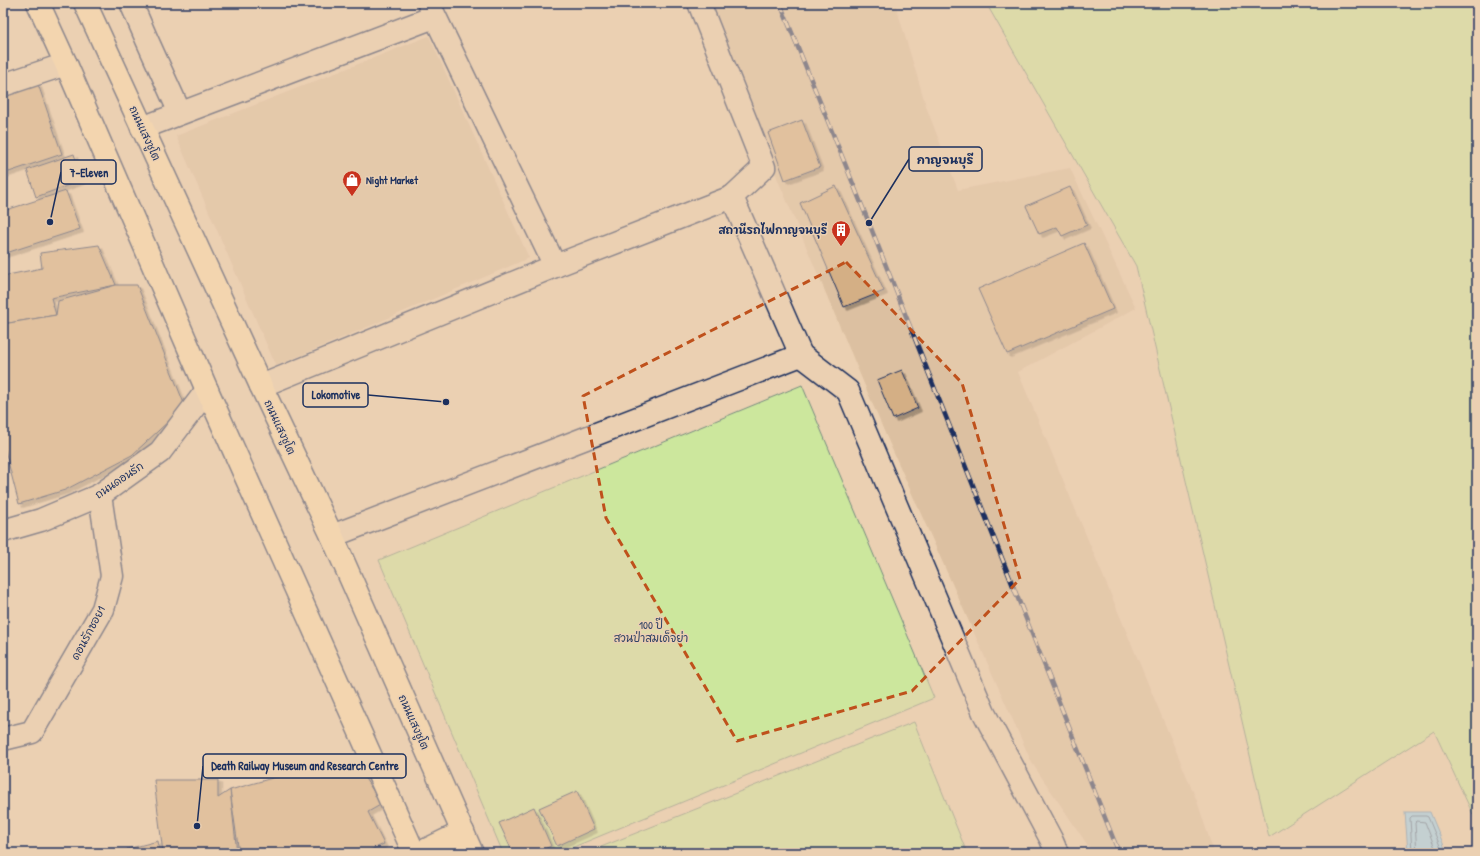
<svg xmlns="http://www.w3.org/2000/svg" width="1480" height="856" viewBox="0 0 1480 856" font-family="'Patrick Hand','Playpen Sans Thai',sans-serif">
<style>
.built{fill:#dcc0a1}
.green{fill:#cce79d;stroke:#748b7e}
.water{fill:#95d1f6;stroke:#6490b9}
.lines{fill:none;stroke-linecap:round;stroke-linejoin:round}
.shore{stroke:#4c709b;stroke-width:1}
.building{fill:#d4af85;stroke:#1b2f5e;filter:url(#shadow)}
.minor-casing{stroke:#1b2f5e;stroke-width:25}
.major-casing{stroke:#1b2f5e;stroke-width:25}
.minor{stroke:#ebd0b2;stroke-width:22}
.major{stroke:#fcdcac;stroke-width:22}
.rail-casing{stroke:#1b2f5e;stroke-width:4.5}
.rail{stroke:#ebd0b2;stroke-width:3;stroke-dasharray:9;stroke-linecap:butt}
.marked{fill:none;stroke:#bf511c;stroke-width:3;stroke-dasharray:8 5;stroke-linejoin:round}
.labels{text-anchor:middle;stroke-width:3;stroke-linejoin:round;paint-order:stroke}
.street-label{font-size:11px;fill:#1b2f5e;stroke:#ebd0b2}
.poi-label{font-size:11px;font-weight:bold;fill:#1b2f5e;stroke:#ebd0b2;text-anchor:start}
.park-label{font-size:11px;fill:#2d4164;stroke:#ebd0b2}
.leader{fill:none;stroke:#1b2f5e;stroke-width:1.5}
.callout-dot{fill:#1b2f5e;stroke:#ebd0b2;stroke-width:1.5}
.callout{fill:#ebd0b2;stroke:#1b2f5e;stroke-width:1.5}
.callout-label{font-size:12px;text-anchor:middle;font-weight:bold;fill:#1b2f5e}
</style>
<defs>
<filter id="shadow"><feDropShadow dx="3.5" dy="3.5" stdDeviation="0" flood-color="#0004"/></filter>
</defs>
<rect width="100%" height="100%" fill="#ebd0b2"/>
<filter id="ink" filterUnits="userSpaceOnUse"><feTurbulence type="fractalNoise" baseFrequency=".025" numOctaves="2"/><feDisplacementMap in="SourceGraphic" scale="8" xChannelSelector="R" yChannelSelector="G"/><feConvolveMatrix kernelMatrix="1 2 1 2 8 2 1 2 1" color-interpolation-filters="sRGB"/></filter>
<g filter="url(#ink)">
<!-- built -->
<g class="built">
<path d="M711,3H895L927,109L958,190L1070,168L1136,308L1018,372L1197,801L1214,853H1093L1032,763L884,431L778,180Z"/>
<path d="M429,36L529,258L276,366L176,136Z"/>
</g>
<!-- green -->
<g class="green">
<path d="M986,3H1477V823L1434,731L1269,837L1136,266Z"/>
<path d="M802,385L934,698L559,853H503L379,560Z"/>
<path d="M914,722L967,853H586Z"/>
</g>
<!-- water -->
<path class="water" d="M1405,812H1430L1447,853H1408Z"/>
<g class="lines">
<!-- shore -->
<g class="shore">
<path d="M1412,853L1410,818L1412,816H1426L1428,817L1443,853"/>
<path d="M1417,853L1415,823L1417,821L1425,822L1437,853"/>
</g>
</g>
<!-- building -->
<g class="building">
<path d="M38,84L62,154L3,174V96Z"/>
<path d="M802,120L820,167L785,180L768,133Z"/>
<path d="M74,154L83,180L36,197L27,170Z"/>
<path d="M836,186L884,291L844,307L800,203Z"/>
<path d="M1070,187L1087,225L1062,236L1057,227L1039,234L1026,206Z"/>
<path d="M66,191L80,229L3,254V211Z"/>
<path d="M1084,243L1113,309L1007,354L978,289Z"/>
<path d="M99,245L116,285L51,298L56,315L3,324V276L42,268L40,253Z"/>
<path d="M116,285H137L185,406L132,455L65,490L19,504L5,450H3V324L56,315L58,301Z"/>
<path d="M902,370L918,408L893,419L877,380Z"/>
<path d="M350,756L382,804L368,812L384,844L364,853H239L230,790Z"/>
<path d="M154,780H218V798L230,790L237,853H163Z"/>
<path d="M577,791L594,829L557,846L539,808Z"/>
<path d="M534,807L551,846L535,853H513L499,823Z"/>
<path d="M158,841L160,853H128L127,849Z"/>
</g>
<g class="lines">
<defs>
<g id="minor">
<path d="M131,3L147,40L180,113"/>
<path d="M699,3L764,167L732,197"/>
<path d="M429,4L555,266"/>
<path d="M3,85L66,64"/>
<path d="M142,128L434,17"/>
<path d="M801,355L848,391L984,713L1051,839L1057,853"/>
<path d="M261,386L555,266L732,197L801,355L332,536"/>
<path d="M3,531L41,520L100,495L160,452L207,390"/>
<path d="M3,739L32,732L103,609L112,576L100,495"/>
</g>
<g id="major">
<path d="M38,3L66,64L207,390L414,853"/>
<path d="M85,3L261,386L332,536L472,853"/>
<path d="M420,853L463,832"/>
</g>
</defs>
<!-- minor casing -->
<use href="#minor" class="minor-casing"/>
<!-- major casing -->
<use href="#major" class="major-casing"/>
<!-- minor -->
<use href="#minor" class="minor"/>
<!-- major -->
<use href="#major" class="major"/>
<defs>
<path id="rail" d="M780,3L869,223L1119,853"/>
</defs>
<!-- rail casing -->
<use href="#rail" class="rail-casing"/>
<!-- rail -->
<use href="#rail" class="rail"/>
</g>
</g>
<!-- marked area -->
<path d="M0 0H1480V856H0ZM846,262L962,383L1020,579L912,691L737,741L606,518L583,396Z" fill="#ebd0b2" fill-opacity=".55" fill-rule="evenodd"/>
<path class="marked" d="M846,262L962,383L1020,579L912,691L737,741L606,518L583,396Z"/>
<!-- icons -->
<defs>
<symbol id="shop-pin" viewBox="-11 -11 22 30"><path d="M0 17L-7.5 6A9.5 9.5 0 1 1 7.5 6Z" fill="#c8321e" stroke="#ebd0b2"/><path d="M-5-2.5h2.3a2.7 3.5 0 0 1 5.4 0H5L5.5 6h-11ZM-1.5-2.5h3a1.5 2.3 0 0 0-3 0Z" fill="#fff"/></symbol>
<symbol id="building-pin" viewBox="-11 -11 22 30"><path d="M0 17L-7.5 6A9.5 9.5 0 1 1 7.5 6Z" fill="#c8321e" stroke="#ebd0b2"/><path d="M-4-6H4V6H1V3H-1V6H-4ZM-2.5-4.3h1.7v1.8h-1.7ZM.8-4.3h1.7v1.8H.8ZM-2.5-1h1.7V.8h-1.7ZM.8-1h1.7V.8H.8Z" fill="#fff"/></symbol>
</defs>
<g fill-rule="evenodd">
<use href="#shop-pin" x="341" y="169" width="22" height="30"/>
<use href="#building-pin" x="830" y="219" width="22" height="30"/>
</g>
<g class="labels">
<!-- street labels -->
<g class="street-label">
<text transform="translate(145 133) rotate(65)" y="4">ถนนแสงชูโต</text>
<text transform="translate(280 427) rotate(65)" y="4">ถนนแสงชูโต</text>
<text transform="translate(119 480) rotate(-34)" y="4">ถนนดอนรัก</text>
<text transform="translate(88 633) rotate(-62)" y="4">ดอนรักซอย1</text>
<text transform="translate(414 722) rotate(66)" y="4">ถนนแสงชูโต</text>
</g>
<!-- poi labels -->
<g class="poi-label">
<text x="366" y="184">Night Market</text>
<text x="827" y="234" text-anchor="end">สถานีรถไฟกาญจนบุรี</text>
</g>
<!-- park labels -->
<g class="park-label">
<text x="651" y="629">100 ปี<tspan x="651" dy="13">สวนป่าสมเด็จย่า</tspan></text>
</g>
</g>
<!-- callouts -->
<path class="leader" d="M869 223L909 159M50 222L61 172M446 402L368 395M197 826L203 766"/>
<g class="callout-dot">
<circle cx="869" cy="223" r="4"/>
<circle cx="50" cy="222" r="4"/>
<circle cx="446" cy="402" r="4"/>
<circle cx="197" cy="826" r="4"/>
</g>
<g class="callout">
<rect x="909" y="147" width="73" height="24" rx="4"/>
<rect x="61" y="160" width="55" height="24" rx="4"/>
<rect x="303" y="383" width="65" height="24" rx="4"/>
<rect x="203" y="754" width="203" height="24" rx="4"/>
</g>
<g class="callout-label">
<text x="945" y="164">กาญจนบุรี</text>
<text x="89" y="177">7-Eleven</text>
<text x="336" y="399">Lokomotive</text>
<text x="305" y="770">Death Railway Museum and Research Centre</text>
</g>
<!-- margin -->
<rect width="1480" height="856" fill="none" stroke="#ebd0b2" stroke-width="16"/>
<rect x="8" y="8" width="1464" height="840" fill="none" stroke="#1b2f5e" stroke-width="1.5" filter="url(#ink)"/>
</svg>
